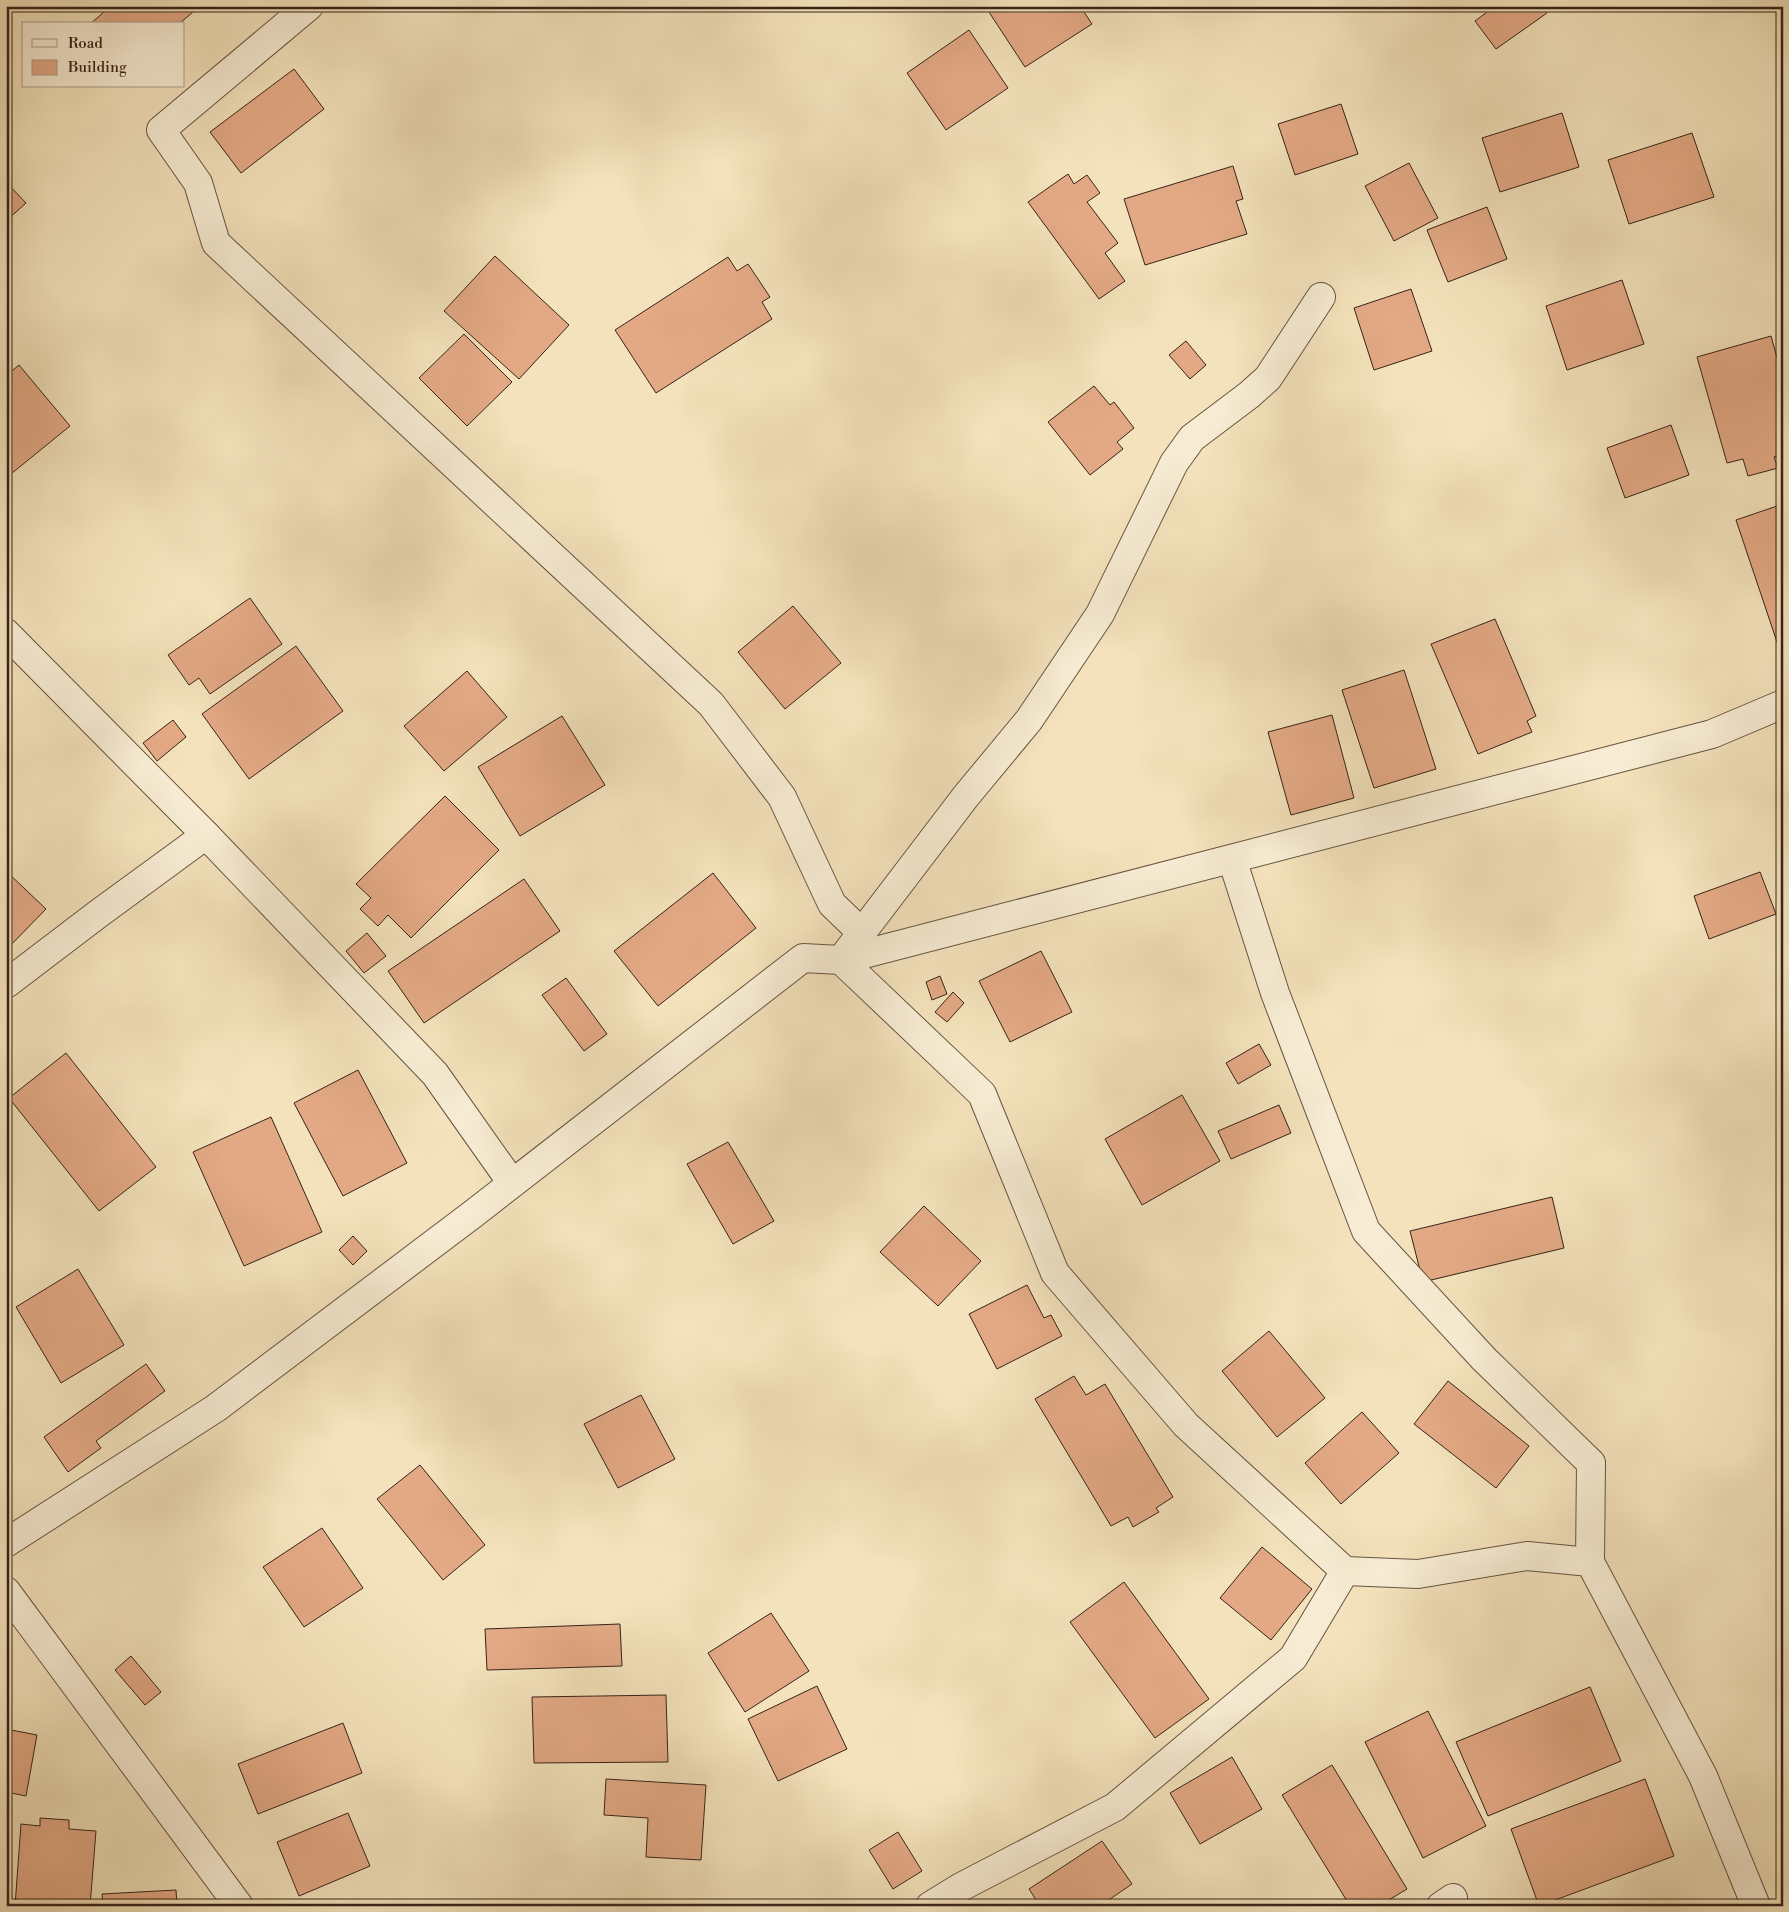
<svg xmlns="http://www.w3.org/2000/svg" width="1789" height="1912" viewBox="0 0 1789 1912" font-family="'Libre Bodoni',serif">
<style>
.building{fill:#e3a985;stroke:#372319}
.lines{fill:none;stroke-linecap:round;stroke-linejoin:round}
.street-casing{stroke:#665342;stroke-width:30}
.street{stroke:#f7ecd3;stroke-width:28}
</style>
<rect width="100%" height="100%" fill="#f3e2bb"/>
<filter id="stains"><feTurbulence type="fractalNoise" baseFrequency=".004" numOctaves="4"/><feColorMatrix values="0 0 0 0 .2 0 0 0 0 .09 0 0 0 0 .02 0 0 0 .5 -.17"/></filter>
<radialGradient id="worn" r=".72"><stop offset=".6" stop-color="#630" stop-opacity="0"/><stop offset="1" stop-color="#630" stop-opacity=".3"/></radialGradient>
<!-- building -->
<g class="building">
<path d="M111,6H200L179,24H90Z"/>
<path d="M985,6H1080L1092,24L1025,67Z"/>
<path d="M1495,6H1542L1547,13L1496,49L1475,21Z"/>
<path d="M969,30L1008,88L946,130L907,73Z"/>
<path d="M294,69L324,109L241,173L210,132Z"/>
<path d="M1341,104L1358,154L1295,175L1278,124Z"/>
<path d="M1562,113L1579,167L1500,192L1482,138Z"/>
<path d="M1692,133L1714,197L1629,224L1608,160Z"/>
<path d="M1409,163L1438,218L1394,241L1365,186Z"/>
<path d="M1233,166L1243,199L1236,201L1247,234L1145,265L1124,199Z"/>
<path d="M1068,174L1074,184L1087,175L1100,193L1087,202L1118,243L1105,253L1125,281L1099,299L1028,202Z"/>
<path d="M6,182L26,203L6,221Z"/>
<path d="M1487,207L1507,259L1448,282L1427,230Z"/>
<path d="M495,256L569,325L519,379L444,311Z"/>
<path d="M728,257L737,271L748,264L770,297L762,302L772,319L656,393L615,330Z"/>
<path d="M1622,280L1644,344L1567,370L1546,306Z"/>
<path d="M1411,289L1432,351L1374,370L1354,308Z"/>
<path d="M464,334L512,382L467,426L419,378Z"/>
<path d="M1771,336L1783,379V454L1774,457L1778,468L1748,476L1743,459L1727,463L1697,357Z"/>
<path d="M1186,341L1206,365L1190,379L1169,355Z"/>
<path d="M19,365L70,426L6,478V376Z"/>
<path d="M1094,386L1110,405L1114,402L1134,428L1117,442L1123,449L1090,475L1048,422Z"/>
<path d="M1671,425L1689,475L1625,498L1607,448Z"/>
<path d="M1783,504V643L1778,645L1736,520Z"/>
<path d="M250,598L282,644L210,694L199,678L189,685L168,655Z"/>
<path d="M793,606L841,663L785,709L738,652Z"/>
<path d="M1495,619L1536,716L1527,721L1532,732L1478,754L1431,644Z"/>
<path d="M296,646L343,711L249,779L202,714Z"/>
<path d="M1404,670L1436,769L1374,788L1342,690Z"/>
<path d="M467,671L507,717L444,771L404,726Z"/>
<path d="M1332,715L1354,798L1291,815L1268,732Z"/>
<path d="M562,716L605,785L520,836L478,767Z"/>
<path d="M173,720L186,737L157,761L143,743Z"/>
<path d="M445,796L499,850L411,938L388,915L378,926L360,909L371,898L356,884Z"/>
<path d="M6,871L46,909L6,950Z"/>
<path d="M1760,872L1776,914L1709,939L1694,896Z"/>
<path d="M713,873L756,928L658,1006L614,951Z"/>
<path d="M524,879L560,931L424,1023L388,971Z"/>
<path d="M367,933L386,956L364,973L346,951Z"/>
<path d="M1041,951L1072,1012L1010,1042L979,981Z"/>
<path d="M940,976L947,994L932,1000L926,982Z"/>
<path d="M566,978L607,1034L584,1051L542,995Z"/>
<path d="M953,992L964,1003L947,1022L935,1012Z"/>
<path d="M1259,1044L1271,1065L1238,1084L1226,1063Z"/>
<path d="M66,1053L156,1167L99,1211L9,1098Z"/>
<path d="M358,1070L407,1163L343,1196L294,1103Z"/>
<path d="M1182,1095L1220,1161L1142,1205L1105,1139Z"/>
<path d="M1279,1105L1291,1133L1231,1159L1218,1131Z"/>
<path d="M271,1117L322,1232L244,1266L193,1152Z"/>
<path d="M728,1142L774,1221L733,1244L687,1164Z"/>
<path d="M1552,1197L1564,1248L1423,1282L1410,1231Z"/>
<path d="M924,1206L981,1261L938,1306L880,1252Z"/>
<path d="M353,1236L367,1251L353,1265L339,1250Z"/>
<path d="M78,1269L124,1345L61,1383L16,1307Z"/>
<path d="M1027,1285L1044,1318L1051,1315L1062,1336L997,1369L969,1314Z"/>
<path d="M1269,1331L1325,1398L1277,1437L1222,1371Z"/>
<path d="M146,1364L165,1391L96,1441L101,1448L68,1472L44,1437Z"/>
<path d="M1074,1376L1086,1395L1105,1384L1173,1497L1156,1508L1159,1512L1133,1527L1128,1517L1111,1526L1035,1399Z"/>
<path d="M1448,1381L1529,1446L1496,1488L1414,1424Z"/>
<path d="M641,1395L675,1459L618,1488L584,1424Z"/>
<path d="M1362,1412L1399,1453L1341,1504L1305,1463Z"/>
<path d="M420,1465L485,1545L443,1580L377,1499Z"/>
<path d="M322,1528L363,1588L304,1627L263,1567Z"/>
<path d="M1262,1547L1312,1589L1271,1640L1220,1598Z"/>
<path d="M1124,1582L1209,1699L1155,1738L1070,1622Z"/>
<path d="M771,1613L809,1671L745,1712L708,1653Z"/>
<path d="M620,1624L622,1666L487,1670L485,1629Z"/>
<path d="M131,1656L161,1692L145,1705L115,1670Z"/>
<path d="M817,1686L847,1749L778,1781L748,1719Z"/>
<path d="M1590,1687L1621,1761L1488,1816L1456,1742Z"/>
<path d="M666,1695L668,1762L534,1763L532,1697Z"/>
<path d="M1428,1711L1486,1826L1423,1858L1365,1742Z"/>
<path d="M343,1723L362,1773L258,1814L238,1764Z"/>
<path d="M6,1729L37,1735L26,1796L6,1792Z"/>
<path d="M1232,1757L1262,1809L1200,1844L1170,1793Z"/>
<path d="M1332,1765L1407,1889L1379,1906H1350L1282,1795Z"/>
<path d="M606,1779L706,1785L701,1860L646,1857L648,1818L604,1815Z"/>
<path d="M1645,1779L1674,1856L1539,1906L1511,1829Z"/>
<path d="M348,1813L370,1866L299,1896L277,1842Z"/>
<path d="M40,1818L69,1820V1829L96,1831L90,1906H15L21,1824L40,1826Z"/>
<path d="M898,1832L922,1871L893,1889L869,1850Z"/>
<path d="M1102,1841L1132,1884L1100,1906H1040L1029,1889Z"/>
<path d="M176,1890L177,1906H103L102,1894Z"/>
</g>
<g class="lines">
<defs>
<g id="street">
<path d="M309,6L161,130L198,183L216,243L711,704L782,797L832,904L862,933"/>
<path d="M6,633L206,835L435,1074L512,1183"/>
<path d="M1232,859L1275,993L1366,1231L1484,1359L1591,1463L1590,1562"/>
<path d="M841,960L982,1094L1055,1273L1186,1425L1345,1571L1418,1574L1527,1556L1590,1562L1703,1776L1756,1906"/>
<path d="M841,960L1712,734L1783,704"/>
<path d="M6,984L98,914L206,835"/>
<path d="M6,1543L216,1408L473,1214L803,958L841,960L966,796L1029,720L1100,614L1174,463L1192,438L1249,395L1268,378L1321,297"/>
<path d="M6,1591L239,1906"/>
<path d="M930,1906L961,1887L1115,1807L1293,1658L1345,1571"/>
<path d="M1441,1906L1453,1898"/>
</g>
</defs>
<!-- street casing -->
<use href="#street" class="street-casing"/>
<!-- street -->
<use href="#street" class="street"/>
</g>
<!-- margin -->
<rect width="1789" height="1912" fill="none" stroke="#f3e2bb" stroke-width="25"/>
<rect x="8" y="8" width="1774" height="1897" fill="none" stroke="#372319" stroke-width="2.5"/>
<rect x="12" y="12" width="1764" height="1887" fill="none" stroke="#372319"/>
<!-- legend -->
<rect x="22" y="22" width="162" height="65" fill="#f7ecd3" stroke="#aa9c89"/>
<rect x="32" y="39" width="25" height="8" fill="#f7ecd3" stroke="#aa9c89"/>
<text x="68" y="48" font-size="15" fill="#372319">Road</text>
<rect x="32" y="60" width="25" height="15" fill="#e3a985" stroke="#aa9c89"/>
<text x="68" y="72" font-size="15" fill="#372319">Building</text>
<rect width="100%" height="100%" filter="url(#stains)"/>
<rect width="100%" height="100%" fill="url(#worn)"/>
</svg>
